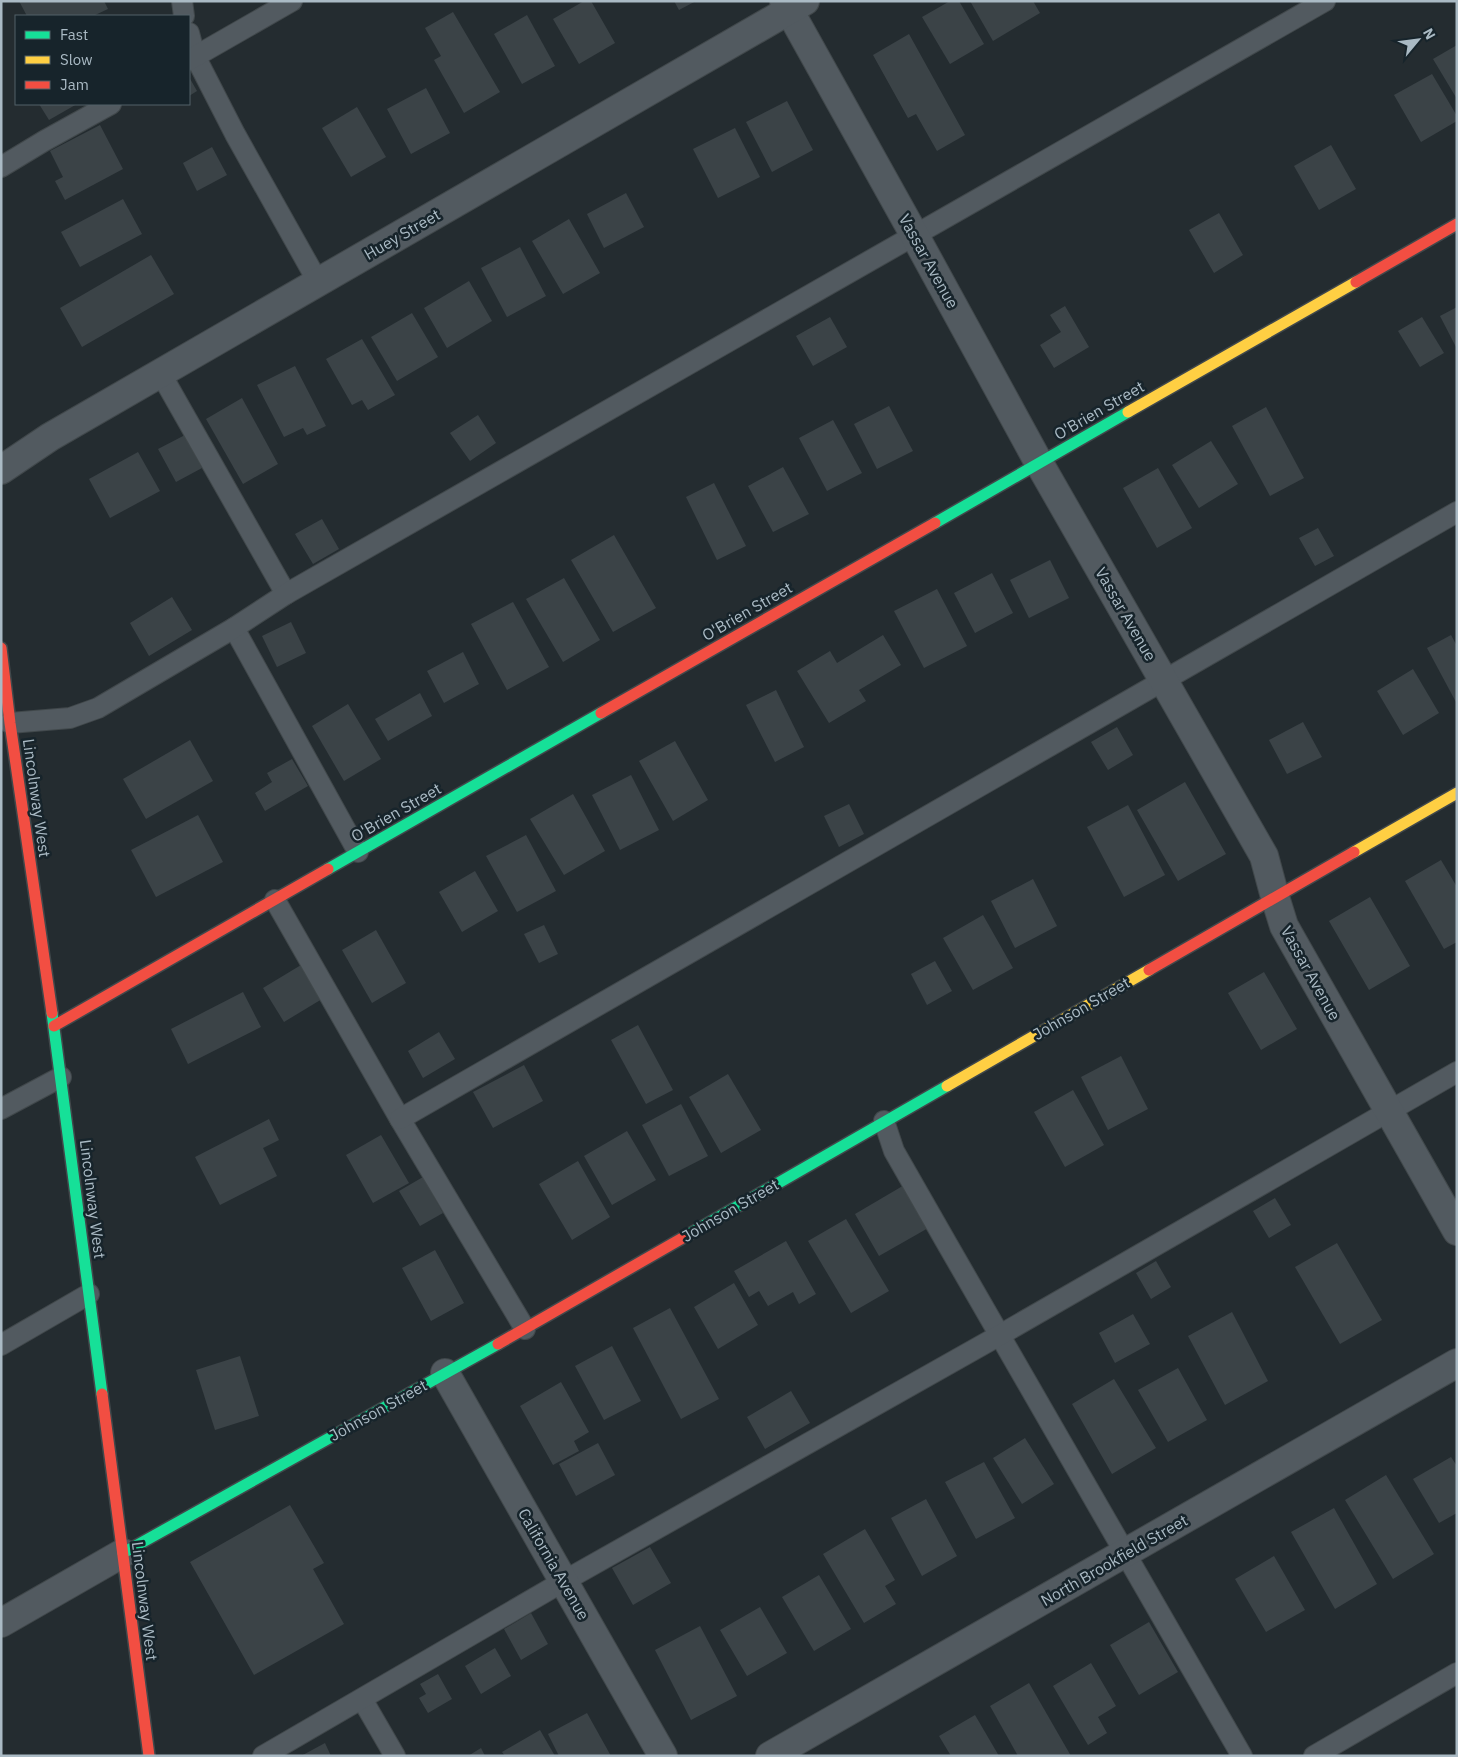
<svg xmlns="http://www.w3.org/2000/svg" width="1458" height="1757" viewBox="0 0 1458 1757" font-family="'IBM Plex Sans',sans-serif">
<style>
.building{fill:#3b4347}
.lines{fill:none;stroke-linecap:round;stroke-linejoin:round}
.lane-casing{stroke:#41484b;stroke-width:22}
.street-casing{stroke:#41484b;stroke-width:30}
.fast-casing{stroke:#41484b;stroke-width:14}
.slow-casing{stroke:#41484b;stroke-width:14}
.jam-casing{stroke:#41484b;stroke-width:14}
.lane{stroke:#525a60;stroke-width:20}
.street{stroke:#525a60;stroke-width:28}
.fast{stroke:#16e098;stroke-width:11}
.slow{stroke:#ffcf43;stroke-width:11}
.jam{stroke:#f24e42;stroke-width:11}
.labels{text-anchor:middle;stroke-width:5;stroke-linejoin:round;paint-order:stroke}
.street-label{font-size:16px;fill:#aabac4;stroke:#17242b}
</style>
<rect width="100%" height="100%" fill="#242c30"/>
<!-- building -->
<g class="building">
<path d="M19,1H104L108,9L93,16H27Z"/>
<path d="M584,1H591L615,43L579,64L553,19Z"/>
<path d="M674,1H696L679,10Z"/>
<path d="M950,1H959L984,44L950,64L922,17Z"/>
<path d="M970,1H1033L1040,13L993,41Z"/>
<path d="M453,12L500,92L464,113L434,60L441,56L425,28Z"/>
<path d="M527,15L555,66L522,84L494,34Z"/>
<path d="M909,34L965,135L937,151L916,114L908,118L873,55Z"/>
<path d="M1457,45V99L1433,59Z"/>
<path d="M1432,74L1457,116V121L1421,142L1394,95Z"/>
<path d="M189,77L197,91L189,96Z"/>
<path d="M426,88L450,133L411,154L387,109Z"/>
<path d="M787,101L813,150L772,172L746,122Z"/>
<path d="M39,104H77L49,120Z"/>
<path d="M357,107L386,157L351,177L322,128Z"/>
<path d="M100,125L123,169L65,200L55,181L63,177L50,151Z"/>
<path d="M735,128L760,177L718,198L693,149Z"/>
<path d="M1331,145L1356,189L1319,210L1294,166Z"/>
<path d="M212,147L227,175L197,191L183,163Z"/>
<path d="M626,193L644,227L604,248L587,214Z"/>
<path d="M123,199L142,234L80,267L61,232Z"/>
<path d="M1219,213L1243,255L1214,273L1189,230Z"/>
<path d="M569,219L600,273L563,294L532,241Z"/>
<path d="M520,247L546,296L507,317L481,268Z"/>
<path d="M151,255L174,294L82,347L60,308Z"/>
<path d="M469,281L492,321L447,348L424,308Z"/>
<path d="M1065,306L1089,347L1054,368L1040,345L1061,332L1050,315Z"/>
<path d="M1457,307V349L1440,316Z"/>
<path d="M412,313L438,357L397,381L371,337Z"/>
<path d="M830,317L847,347L813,366L796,336Z"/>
<path d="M1422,317L1444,353L1420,367L1398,331Z"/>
<path d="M362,339L395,395L368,410L362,400L352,405L326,359Z"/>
<path d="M295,366L326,426L307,435L303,428L284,437L257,385Z"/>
<path d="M242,398L278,464L243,484L206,419Z"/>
<path d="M889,406L913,451L877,469L854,424Z"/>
<path d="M1266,407L1304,478L1270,496L1232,426Z"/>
<path d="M478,415L496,443L470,461L450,433Z"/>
<path d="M833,420L862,473L827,491L799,438Z"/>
<path d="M185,435L202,468L176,482L158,449Z"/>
<path d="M1211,441L1238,484L1199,508L1172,465Z"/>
<path d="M138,452L160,491L110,518L89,479Z"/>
<path d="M783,467L809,514L773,532L748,486Z"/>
<path d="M1158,468L1192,528L1157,548L1123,488Z"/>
<path d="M714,483L746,546L717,560L686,497Z"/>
<path d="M322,519L339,549L313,564L295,534Z"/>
<path d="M1318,528L1334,556L1315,566L1299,538Z"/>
<path d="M614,535L656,608L613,632L571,560Z"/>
<path d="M1050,560L1069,598L1029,618L1010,580Z"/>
<path d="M992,573L1013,613L975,633L954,593Z"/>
<path d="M564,578L600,640L563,662L526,599Z"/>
<path d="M937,589L967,646L924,668L894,611Z"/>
<path d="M172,597L192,630L149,656L130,623Z"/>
<path d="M513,602L549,667L507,690L471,624Z"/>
<path d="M291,622L306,653L277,667L262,636Z"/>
<path d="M883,635L901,665L859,690L866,701L829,723L797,671L830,651L837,663Z"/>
<path d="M1451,635L1457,646V704L1427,648Z"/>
<path d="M463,652L479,684L444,703L427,671Z"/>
<path d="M1413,669L1439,713L1403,735L1377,691Z"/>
<path d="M776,690L804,747L775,762L746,705Z"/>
<path d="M420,693L432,716L388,741L375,719Z"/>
<path d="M348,704L381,759L344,781L312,726Z"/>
<path d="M1303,722L1322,757L1287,774L1269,740Z"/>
<path d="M1117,727L1133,755L1108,770L1091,742Z"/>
<path d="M190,740L213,781L146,819L123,779Z"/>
<path d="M675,741L708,800L673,821L639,761Z"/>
<path d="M292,759L308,786L265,811L255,793L272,782L267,773Z"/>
<path d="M631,775L659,830L620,850L592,795Z"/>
<path d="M1185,782L1226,854L1178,881L1137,810Z"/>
<path d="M573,794L605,851L564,875L530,819Z"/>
<path d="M849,804L864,834L839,847L824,816Z"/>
<path d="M1128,805L1165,875L1124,897L1087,827Z"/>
<path d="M198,815L223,862L156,897L131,850Z"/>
<path d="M526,835L556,891L517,912L486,856Z"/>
<path d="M1441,860L1457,887V942L1444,949L1405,881Z"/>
<path d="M475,871L498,911L462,932L439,892Z"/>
<path d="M1033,879L1057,926L1015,948L991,901Z"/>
<path d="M1370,897L1410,966L1369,990L1329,921Z"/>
<path d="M983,915L1013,968L973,990L943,938Z"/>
<path d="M544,925L558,954L539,963L524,934Z"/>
<path d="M376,930L406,983L372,1003L342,950Z"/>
<path d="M935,961L952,991L927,1005L911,974Z"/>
<path d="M301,965L322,999L284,1022L263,988Z"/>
<path d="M1264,972L1297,1029L1261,1050L1228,993Z"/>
<path d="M243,992L261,1027L188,1064L171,1029Z"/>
<path d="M638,1025L673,1090L646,1104L611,1040Z"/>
<path d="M439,1032L455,1059L423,1078L408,1051Z"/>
<path d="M1121,1056L1148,1109L1108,1130L1081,1077Z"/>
<path d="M524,1065L543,1101L493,1128L473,1092Z"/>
<path d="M728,1074L761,1130L721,1153L689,1097Z"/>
<path d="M1073,1090L1104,1145L1065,1167L1034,1112Z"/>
<path d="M681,1104L708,1156L669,1176L642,1125Z"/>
<path d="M269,1119L279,1140L263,1148L277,1176L220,1205L195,1157Z"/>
<path d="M627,1131L656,1180L612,1205L584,1156Z"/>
<path d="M381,1135L409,1183L373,1203L346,1155Z"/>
<path d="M578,1161L610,1217L572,1240L539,1184Z"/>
<path d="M423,1177L443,1213L420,1226L399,1191Z"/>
<path d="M906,1184L930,1227L879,1256L855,1214Z"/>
<path d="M1275,1198L1291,1225L1269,1238L1253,1211Z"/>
<path d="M846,1219L889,1291L851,1313L808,1241Z"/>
<path d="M786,1241L816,1294L799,1304L793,1292L768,1306L759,1291L749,1297L734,1271Z"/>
<path d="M1337,1243L1382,1320L1340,1344L1295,1267Z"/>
<path d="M435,1250L464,1303L431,1321L402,1268Z"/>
<path d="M1156,1261L1171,1287L1151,1299L1136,1273Z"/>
<path d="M734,1283L758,1325L718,1349L694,1307Z"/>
<path d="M670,1308L719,1399L681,1419L633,1328Z"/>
<path d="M1232,1312L1268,1381L1225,1405L1188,1336Z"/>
<path d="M1133,1314L1150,1344L1115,1363L1099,1333Z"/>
<path d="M612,1346L641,1401L604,1420L575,1366Z"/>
<path d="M240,1356L259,1416L215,1430L196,1370Z"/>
<path d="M1178,1368L1207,1420L1168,1442L1138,1390Z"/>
<path d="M1114,1379L1156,1448L1112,1474L1072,1404Z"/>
<path d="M561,1382L589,1432L574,1441L579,1451L553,1465L520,1406Z"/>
<path d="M791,1391L810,1423L765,1449L747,1417Z"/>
<path d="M1025,1438L1054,1484L1022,1504L993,1458Z"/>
<path d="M598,1443L615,1475L576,1496L559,1464Z"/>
<path d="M1451,1457L1457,1466V1513L1439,1523L1413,1479Z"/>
<path d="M984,1462L1015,1518L976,1539L945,1482Z"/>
<path d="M1386,1475L1434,1554L1393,1579L1345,1500Z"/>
<path d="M926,1499L957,1556L922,1576L891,1518Z"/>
<path d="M290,1505L324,1563L313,1569L344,1624L254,1675L190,1562Z"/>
<path d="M1334,1508L1377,1584L1335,1609L1291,1532Z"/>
<path d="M865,1529L895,1580L885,1586L896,1604L864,1623L823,1554Z"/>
<path d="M650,1547L671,1583L633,1605L612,1568Z"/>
<path d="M1274,1556L1305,1610L1266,1632L1235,1579Z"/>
<path d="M819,1575L851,1629L814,1651L782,1597Z"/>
<path d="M760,1607L787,1653L747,1676L720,1630Z"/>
<path d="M531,1613L548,1644L521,1660L504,1629Z"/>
<path d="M1149,1622L1178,1672L1139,1695L1110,1645Z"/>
<path d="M700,1626L737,1696L691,1720L655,1650Z"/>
<path d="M495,1648L511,1676L481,1694L465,1666Z"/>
<path d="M1091,1663L1116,1706L1098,1717L1107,1733L1088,1745L1053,1686Z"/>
<path d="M438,1674L452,1699L428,1713L419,1698L426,1694L420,1684Z"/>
<path d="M1029,1683L1071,1756H1018L990,1706Z"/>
<path d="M587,1713L611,1756H559L548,1734Z"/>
<path d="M975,1715L999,1756H951L939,1736Z"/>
<path d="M540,1730L555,1756H505L502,1752Z"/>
<path d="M325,1743L331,1756H301Z"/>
<path d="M481,1748L485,1756H468Z"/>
</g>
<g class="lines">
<defs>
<g id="lane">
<path d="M182,1L184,16"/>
<path d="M189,33L195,56L235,134L318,282"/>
<path d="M189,60L292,1"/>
<path d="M1,167L44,141L111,104"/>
<path d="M161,374L286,594"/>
<path d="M234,628L358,852"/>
<path d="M10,723L70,718L98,708L234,628L286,594L1325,1"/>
<path d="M275,900L400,1119L525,1329"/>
<path d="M1,1109L61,1077"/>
<path d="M400,1119L1457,512"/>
<path d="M884,1121L894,1151L946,1242L1242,1756"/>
<path d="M1,1345L89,1294"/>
<path d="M362,1699L395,1756"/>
<path d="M263,1756L564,1581L1000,1335L1457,1072"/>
<path d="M1314,1756L1457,1673"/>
</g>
<g id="street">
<path d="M784,1L915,236L1039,463L1264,856L1275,897L1284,926L1457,1231"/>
<path d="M1,470L50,437L805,1"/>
<path d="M445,1373L663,1756"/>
<path d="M1,1623L123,1553"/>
<path d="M770,1756L1457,1363"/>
</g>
<g id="fast">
<path d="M935,523L1128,412"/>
<path d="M328,869L601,713"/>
<path d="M52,1013L102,1394"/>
<path d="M686,1236L947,1086"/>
<path d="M123,1553L498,1344"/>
</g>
<g id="slow">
<path d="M1128,412L1356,282"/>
<path d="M1354,852L1457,793"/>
<path d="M947,1086L1149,970"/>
</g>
<g id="jam">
<path d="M1356,282L1457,224"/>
<path d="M1,648L10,723L52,1013"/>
<path d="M601,713L935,523"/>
<path d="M1149,970L1354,852"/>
<path d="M54,1026L328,869"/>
<path d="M498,1344L686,1236"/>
<path d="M102,1394L149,1756"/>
</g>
</defs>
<!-- lane casing -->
<use href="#lane" class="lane-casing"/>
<!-- street casing -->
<use href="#street" class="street-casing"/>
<!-- fast casing -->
<use href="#fast" class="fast-casing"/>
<!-- slow casing -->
<use href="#slow" class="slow-casing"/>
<!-- jam casing -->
<use href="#jam" class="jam-casing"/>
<!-- lane -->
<use href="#lane" class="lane"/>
<!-- street -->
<use href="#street" class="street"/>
<!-- fast -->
<use href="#fast" class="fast"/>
<!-- slow -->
<use href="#slow" class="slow"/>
<!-- jam -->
<use href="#jam" class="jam"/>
</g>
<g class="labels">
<!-- street labels -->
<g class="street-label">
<text transform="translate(402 234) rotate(-30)" y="6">Huey Street</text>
<text transform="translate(929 261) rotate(61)" y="6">Vassar Avenue</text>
<text transform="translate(1099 410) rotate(-30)" y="6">O'Brien Street</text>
<text transform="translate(747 611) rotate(-30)" y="6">O'Brien Street</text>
<text transform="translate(1126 614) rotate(60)" y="6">Vassar Avenue</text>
<text transform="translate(37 798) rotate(82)" y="6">Lincolnway West</text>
<text transform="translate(396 812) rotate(-30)" y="6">O'Brien Street</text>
<text transform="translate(1311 973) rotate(61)" y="6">Vassar Avenue</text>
<text transform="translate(1081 1008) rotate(-30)" y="6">Johnson Street</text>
<text transform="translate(93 1199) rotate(83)" y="6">Lincolnway West</text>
<text transform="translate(730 1210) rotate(-30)" y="6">Johnson Street</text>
<text transform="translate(378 1410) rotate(-29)" y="6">Johnson Street</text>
<text transform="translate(1114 1560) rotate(-30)" y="6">North Brookfield Street</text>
<text transform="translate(554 1564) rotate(60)" y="6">California Avenue</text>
<text transform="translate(145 1601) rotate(83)" y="6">Lincolnway West</text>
</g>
</g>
<!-- border -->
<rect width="1458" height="1757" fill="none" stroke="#aabac4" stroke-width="5"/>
<!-- legend -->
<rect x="15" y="15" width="175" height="90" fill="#17242b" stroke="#526068"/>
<rect x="25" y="31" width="25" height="8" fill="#16e098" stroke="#526068"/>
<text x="60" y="40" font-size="15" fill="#aabac4">Fast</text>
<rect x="25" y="56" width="25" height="8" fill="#ffcf43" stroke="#526068"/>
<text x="60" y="65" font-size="15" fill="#aabac4">Slow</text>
<rect x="25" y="81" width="25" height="8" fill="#f24e42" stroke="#526068"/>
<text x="60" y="90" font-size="15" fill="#aabac4">Jam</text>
<!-- north arrow -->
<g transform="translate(1418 40) rotate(61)" stroke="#17242b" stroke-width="4" paint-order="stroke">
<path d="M0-4L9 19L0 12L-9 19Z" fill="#aabac4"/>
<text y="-8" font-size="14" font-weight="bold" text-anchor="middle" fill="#aabac4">N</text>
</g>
</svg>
